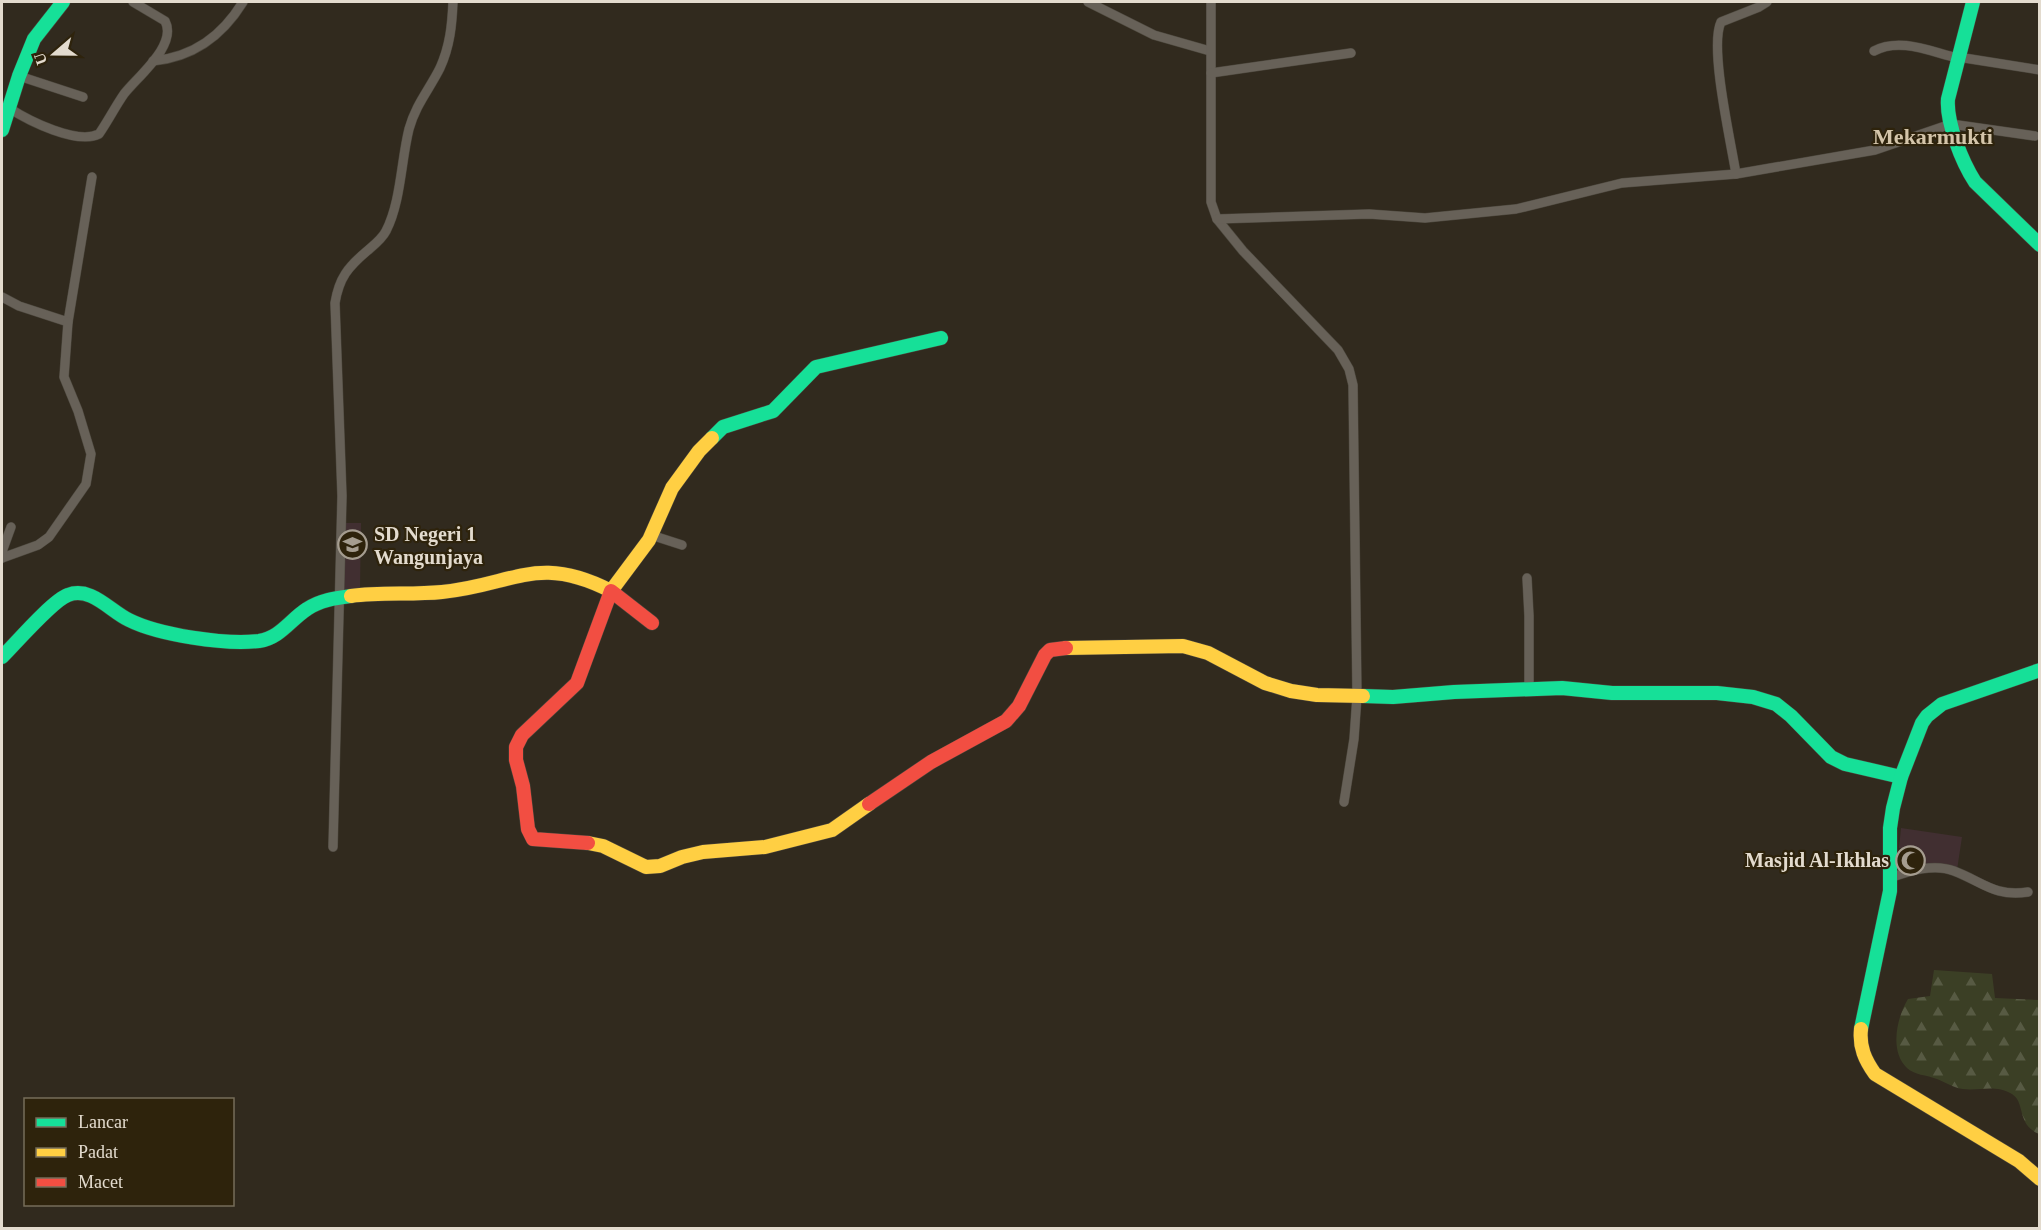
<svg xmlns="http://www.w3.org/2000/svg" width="2041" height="1230" viewBox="0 0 2041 1230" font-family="'Times New Roman',serif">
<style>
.education{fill:#412f31}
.forest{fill:url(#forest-firs)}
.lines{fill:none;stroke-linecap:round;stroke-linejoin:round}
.street-casing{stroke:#4c473d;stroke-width:10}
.fast-casing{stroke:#4c473d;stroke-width:15}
.slow-casing{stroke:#4c473d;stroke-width:15}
.jam-casing{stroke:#4c473d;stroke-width:15}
.street{stroke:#676158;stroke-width:9}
.fast{stroke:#16e098;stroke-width:14}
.slow{stroke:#ffcf43;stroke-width:14}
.jam{stroke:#f24e42;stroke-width:14}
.labels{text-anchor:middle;stroke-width:4.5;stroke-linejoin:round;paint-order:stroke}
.poi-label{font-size:20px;font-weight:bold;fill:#e3dbce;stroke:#2e230c;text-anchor:start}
.quarter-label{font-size:22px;font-weight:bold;fill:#d4c5aa;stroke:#2e230c}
</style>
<defs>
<pattern id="forest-firs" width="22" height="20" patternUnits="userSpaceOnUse" patternTransform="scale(1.5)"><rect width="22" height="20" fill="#3b3f25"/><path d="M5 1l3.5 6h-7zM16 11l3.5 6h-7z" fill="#575a43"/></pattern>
</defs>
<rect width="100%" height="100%" fill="#312a1e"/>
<!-- education -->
<g class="education">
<path d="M345,523H361L360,590H343Z"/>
<path d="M1901,828L1962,837L1957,870L1922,865L1923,851L1899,848Z"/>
</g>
<!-- forest -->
<path class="forest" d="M1934,970L1992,974L1995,998L2039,1000V1134C2016,1124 2026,1103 2012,1094C1995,1084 1980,1091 1963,1089C1954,1088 1945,1082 1937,1079C1927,1075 1914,1075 1907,1068C1889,1051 1897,1017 1908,999L1930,996Z"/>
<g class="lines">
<defs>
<g id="street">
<path d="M1088,2L1154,35L1210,51"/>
<path d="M1211,2V202L1217,219L1243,251L1338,350L1349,369L1353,385L1357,696L1354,739L1344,802"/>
<path d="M1874,51C1900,37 1931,52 1958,58"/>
<path d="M1958,57L2040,70"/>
<path d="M153,61C194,57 222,36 243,2"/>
<path d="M1211,73L1351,53"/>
<path d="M19,76L83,97"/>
<path d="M9,108C29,121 77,145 99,134C108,121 115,107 124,94C137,77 178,45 165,21L133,2"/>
<path d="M1736,174C1731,142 1709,47 1721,22L1759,7L1767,2"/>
<path d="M1217,219L1369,214L1425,218L1516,209L1622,183L1736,174L1875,150L1951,124L2035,136"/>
<path d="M2,297L19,306L68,322L92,177"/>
<path d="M651,535L682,545"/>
<path d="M2,558L38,545L49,537L86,484L91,454L78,411L64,377L68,322"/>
<path d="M2,558L3,549L11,527"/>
<path d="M1527,578L1529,616V688"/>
<path d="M333,847L342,496L335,303C339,278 348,267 367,251C374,245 382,239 386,231C401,202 401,161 409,129C416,104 429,90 440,68C450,46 452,25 453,2"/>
<path d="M1890,878C1909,871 1934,863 1954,871C1983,882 1994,897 2028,892"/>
</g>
<g id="fast">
<path d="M1973,2L1948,99C1946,122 1962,162 1975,182L2040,245"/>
<path d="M2,130L19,76L34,39L63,2"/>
<path d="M712,438L723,427L773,411L816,367L941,338"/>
<path d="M2,657C16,643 53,600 68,595C91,586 110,611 129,620C159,635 225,645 259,641C280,638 290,620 307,609C320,600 336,598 351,596"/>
<path d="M1363,696L1393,697L1454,692L1562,688L1612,693H1717L1753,697L1776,704L1791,716L1831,757L1845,764L1901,777"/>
<path d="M1861,1029L1890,891V828L1893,808L1901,777L1922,723L1927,716L1942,704L2040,670"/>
</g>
<g id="slow">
<path d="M351,596C381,592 412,595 442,592C514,585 537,553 611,591L649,540L672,488L699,451L712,438"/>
<path d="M1066,648L1183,646L1208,653L1265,683L1291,691L1317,695L1363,696"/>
<path d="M588,843L603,846L646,867L660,866L682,857L703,852L765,847L832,830L869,804"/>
<path d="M1861,1029C1859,1047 1865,1060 1875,1074L2019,1161L2040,1179"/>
</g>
<g id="jam">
<path d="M869,804L931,762L1006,721L1019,706L1045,655L1050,650L1066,648"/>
<path d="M588,843L533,839L528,829L523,786L516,760V747L522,735L577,683L611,591L652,623"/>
</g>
</defs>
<!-- street casing -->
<use href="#street" class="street-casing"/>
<!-- fast casing -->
<use href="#fast" class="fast-casing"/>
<!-- slow casing -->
<use href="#slow" class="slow-casing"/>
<!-- jam casing -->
<use href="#jam" class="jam-casing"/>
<!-- street -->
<use href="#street" class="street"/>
<!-- fast -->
<use href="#fast" class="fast"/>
<!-- slow -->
<use href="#slow" class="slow"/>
<!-- jam -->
<use href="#jam" class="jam"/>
</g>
<!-- icons -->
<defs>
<symbol id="school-ring" viewBox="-11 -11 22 22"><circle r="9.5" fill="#2e230c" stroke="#a59d90" stroke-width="1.5"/><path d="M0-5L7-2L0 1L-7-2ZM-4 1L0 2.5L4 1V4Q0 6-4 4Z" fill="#a59d90"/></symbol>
<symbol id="mosque-ring" viewBox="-11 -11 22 22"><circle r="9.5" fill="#2e230c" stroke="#a59d90" stroke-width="1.5"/><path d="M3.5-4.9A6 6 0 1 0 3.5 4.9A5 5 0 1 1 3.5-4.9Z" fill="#a59d90"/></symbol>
</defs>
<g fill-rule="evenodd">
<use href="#school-ring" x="336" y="528" width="33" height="33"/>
<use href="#mosque-ring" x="1894" y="844" width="33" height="33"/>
</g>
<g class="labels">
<!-- poi labels -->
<g class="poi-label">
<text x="374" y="541">SD Negeri 1<tspan x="374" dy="23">Wangunjaya</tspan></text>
<text x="1889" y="867" text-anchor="end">Masjid Al-Ikhlas</text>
</g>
<!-- quarter labels -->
<g class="quarter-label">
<text x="1933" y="144">Mekarmukti</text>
</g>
</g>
<!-- border -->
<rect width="2041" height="1230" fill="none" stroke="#e3dbce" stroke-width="6"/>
<!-- legend -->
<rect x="24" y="1098" width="210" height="108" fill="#2e230c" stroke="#766d5a" stroke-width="1.5"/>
<rect x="36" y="1118" width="30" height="9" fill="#16e098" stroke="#766d5a" stroke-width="1.5"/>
<text x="78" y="1128" font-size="18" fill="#e3dbce">Lancar</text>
<rect x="36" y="1148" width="30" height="9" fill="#ffcf43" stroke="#766d5a" stroke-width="1.5"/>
<text x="78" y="1158" font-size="18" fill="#e3dbce">Padat</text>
<rect x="36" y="1178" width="30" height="9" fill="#f24e42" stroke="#766d5a" stroke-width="1.5"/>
<text x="78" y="1188" font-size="18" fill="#e3dbce">Macet</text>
<!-- north arrow -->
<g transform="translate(54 54) rotate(250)" stroke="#2e230c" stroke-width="4.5" paint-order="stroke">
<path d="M0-4.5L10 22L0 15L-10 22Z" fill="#e3dbce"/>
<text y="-9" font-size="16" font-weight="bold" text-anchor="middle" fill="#e3dbce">U</text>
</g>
</svg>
